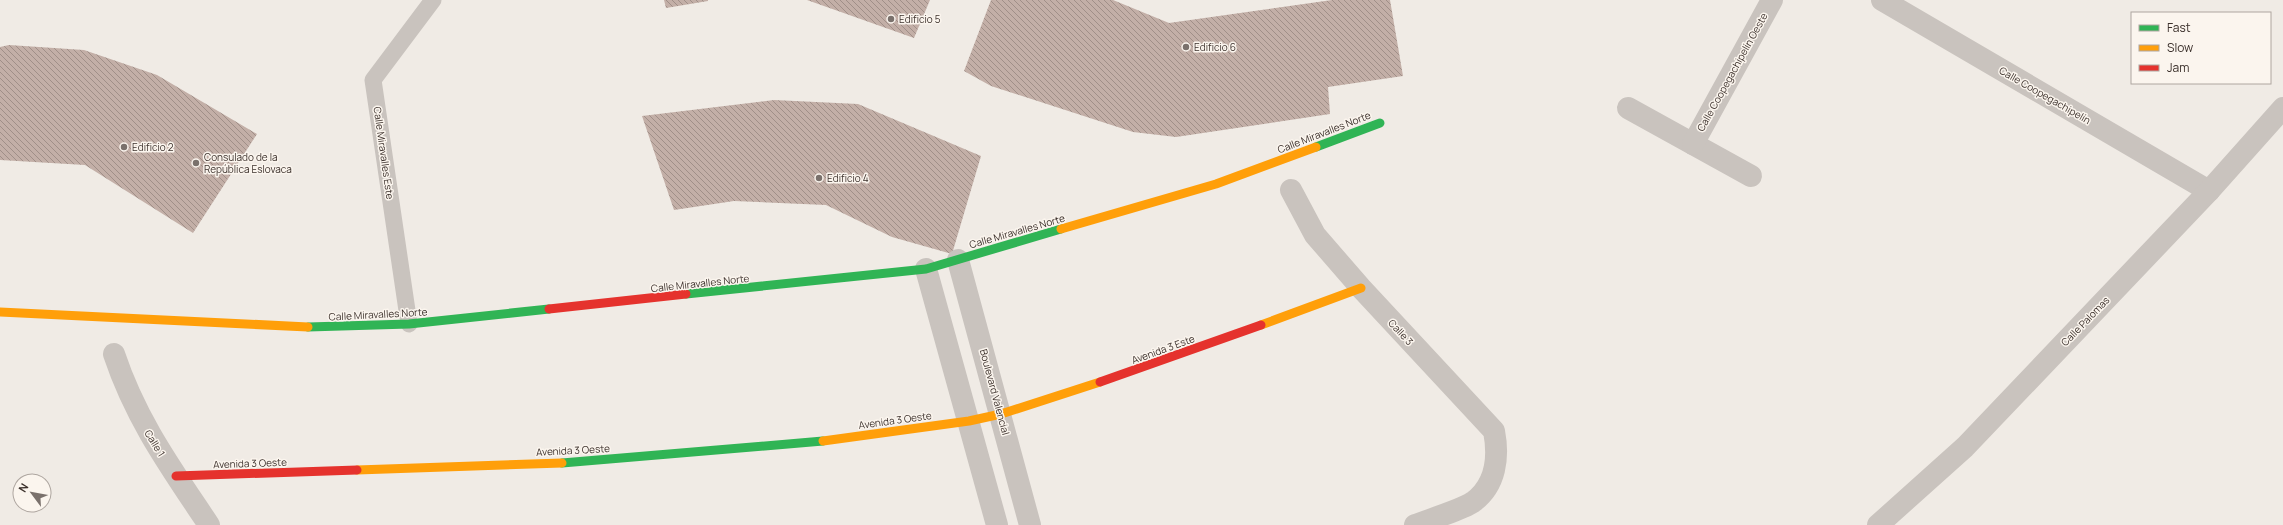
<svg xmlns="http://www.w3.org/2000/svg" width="2283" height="525" viewBox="0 0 2283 525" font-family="Manrope,sans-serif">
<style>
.building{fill:url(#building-back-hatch)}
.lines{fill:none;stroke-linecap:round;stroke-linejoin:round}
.lane{stroke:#c9c3be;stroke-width:17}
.street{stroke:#c9c3be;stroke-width:22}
.fast{stroke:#30b455;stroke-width:9}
.slow{stroke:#ff9f0a;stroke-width:9}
.jam{stroke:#e5322d;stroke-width:9}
.poi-dot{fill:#7a716c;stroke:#fbf5ee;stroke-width:1.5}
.labels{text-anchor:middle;stroke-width:3;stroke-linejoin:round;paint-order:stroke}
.poi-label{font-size:10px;fill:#3b302b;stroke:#fbf5ee;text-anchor:start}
.street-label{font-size:10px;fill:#3b302b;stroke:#fbf5ee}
</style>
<defs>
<pattern id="building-back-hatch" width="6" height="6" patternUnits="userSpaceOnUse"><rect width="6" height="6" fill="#c3afa7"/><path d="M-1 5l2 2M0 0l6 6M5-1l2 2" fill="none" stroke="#a08f88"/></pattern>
</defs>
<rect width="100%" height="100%" fill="#f0ebe5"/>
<!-- building -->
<g class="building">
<path d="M664,0H708V1L666,8Z"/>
<path d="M807,0H930L914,38Z"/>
<path d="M991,0H1113L1169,23L1332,0H1390L1403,76L1328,87L1330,114L1176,137L1133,132L991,86L964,71Z"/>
<path d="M9,45L84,50L157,75L257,134L193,233L85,165L0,160V47Z"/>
<path d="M774,100L858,104L981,156L952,254L892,237L826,205L734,201L674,210L642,116Z"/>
</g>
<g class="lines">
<!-- lane -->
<path class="lane" d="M409,324L373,80L433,0"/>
<!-- street -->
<g class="street">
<path d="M1882,0L2209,191"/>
<path d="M1628,108L1751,176"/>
<path d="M1693,144L1772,0"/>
<path d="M1291,190L1315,235L1361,288L1494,431C1499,457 1496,485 1473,502C1461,510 1431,519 1415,525"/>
<path d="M958,260L1030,525"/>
<path d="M926,269L997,525"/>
<path d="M114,354C136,420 171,468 209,525"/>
<path d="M1878,525L1965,447L2209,191L2283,108"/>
</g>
<!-- fast -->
<g class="fast">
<path d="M1316,147L1380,123"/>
<path d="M686,294L926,269L1061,229"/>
<path d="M308,327L409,324L549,309"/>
<path d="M562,463L823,441"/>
</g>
<!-- slow -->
<g class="slow">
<path d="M1061,229L1216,184L1316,147"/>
<path d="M0,312L308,327"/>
<path d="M1261,325L1361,288"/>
<path d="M823,441L969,421L1001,414L1100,382"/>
<path d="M357,470L562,463"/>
</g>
<!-- jam -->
<g class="jam">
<path d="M549,309L686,294"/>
<path d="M1100,382L1261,325"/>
<path d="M176,476L357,470"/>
</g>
</g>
<!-- markers -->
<g class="poi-dot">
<circle cx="891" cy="19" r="4"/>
<circle cx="1186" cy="47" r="4"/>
<circle cx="124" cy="147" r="4"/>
<circle cx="196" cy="163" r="4"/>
<circle cx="819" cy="178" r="4"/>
</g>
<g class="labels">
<!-- poi labels -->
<g class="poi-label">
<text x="899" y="23">Edificio 5</text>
<text x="1194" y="51">Edificio 6</text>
<text x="132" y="151">Edificio 2</text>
<text x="204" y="161">Consulado de la<tspan x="204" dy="12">República Eslovaca</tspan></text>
<text x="827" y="182">Edificio 4</text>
</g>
<!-- street labels -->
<g class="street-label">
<text transform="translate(1732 72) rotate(-61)" y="4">Calle Coopegachipelín Oeste</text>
<text transform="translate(2045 95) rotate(30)" y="4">Calle Coopegachipelín</text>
<text transform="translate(1324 132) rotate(-21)" y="4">Calle Miravalles Norte</text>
<text transform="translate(384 153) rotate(82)" y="4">Calle Miravalles Este</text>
<text transform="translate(1017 231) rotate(-16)" y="4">Calle Miravalles Norte</text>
<text transform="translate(700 283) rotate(-6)" y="4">Calle Miravalles Norte</text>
<text transform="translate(378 314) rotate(-3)" y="4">Calle Miravalles Norte</text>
<text transform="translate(2085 321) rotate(-46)" y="4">Calle Palomas</text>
<text transform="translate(1401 332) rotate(47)" y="4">Calle 3</text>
<text transform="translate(1163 349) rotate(-20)" y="4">Avenida 3 Este</text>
<text transform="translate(995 392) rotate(75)" y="4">Boulevard Valencial</text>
<text transform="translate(895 420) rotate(-8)" y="4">Avenida 3 Oeste</text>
<text transform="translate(155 443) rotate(58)" y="4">Calle 1</text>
<text transform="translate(573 450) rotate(-3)" y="4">Avenida 3 Oeste</text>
<text transform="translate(250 463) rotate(-2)" y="4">Avenida 3 Oeste</text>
</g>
</g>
<!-- legend -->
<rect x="2131" y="12" width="140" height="72" fill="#fbf5ee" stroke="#aea6a0"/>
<rect x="2139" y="25" width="20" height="6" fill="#30b455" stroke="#aea6a0"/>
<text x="2167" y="32" font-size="12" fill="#3b302b">Fast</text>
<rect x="2139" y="45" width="20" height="6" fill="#ff9f0a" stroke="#aea6a0"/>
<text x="2167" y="52" font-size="12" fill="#3b302b">Slow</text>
<rect x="2139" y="65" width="20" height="6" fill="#e5322d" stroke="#aea6a0"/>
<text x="2167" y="72" font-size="12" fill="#3b302b">Jam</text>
<!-- north arrow -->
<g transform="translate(32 493) rotate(302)"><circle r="19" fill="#fbf5ee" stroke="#aea6a0"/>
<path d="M0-3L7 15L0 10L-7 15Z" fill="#7a716c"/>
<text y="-6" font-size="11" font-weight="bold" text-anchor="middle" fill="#3b302b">N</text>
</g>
</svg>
